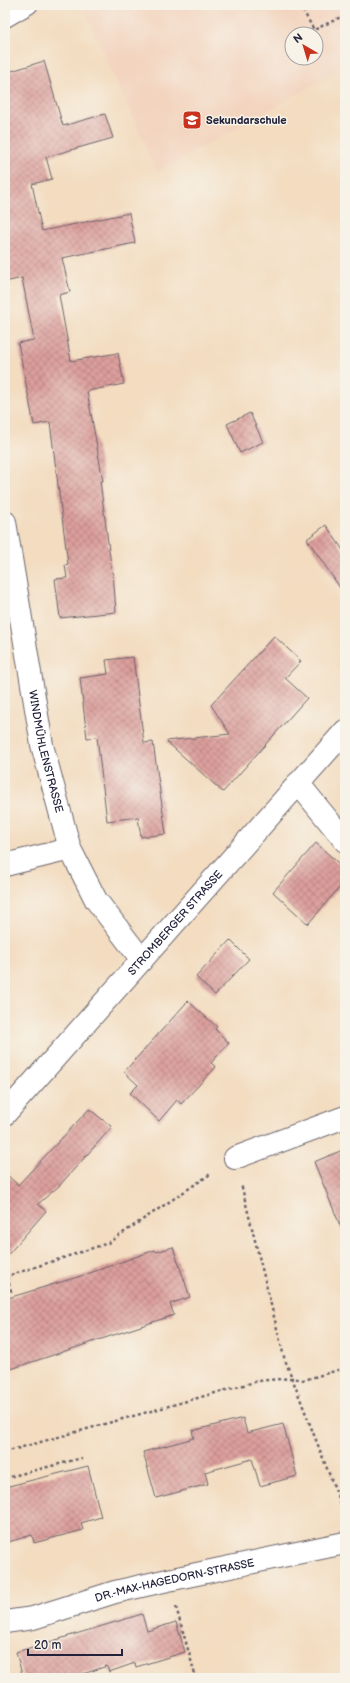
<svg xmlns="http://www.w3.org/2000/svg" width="350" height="1683" viewBox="0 0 350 1683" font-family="'Balsamiq Sans',sans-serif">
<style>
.built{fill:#f3d4bf;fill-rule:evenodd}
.building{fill:url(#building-cross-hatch)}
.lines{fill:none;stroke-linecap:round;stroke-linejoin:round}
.lane-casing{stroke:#6b636a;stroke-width:19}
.street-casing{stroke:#6b636a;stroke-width:24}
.secondary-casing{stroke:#6b636a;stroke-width:24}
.path{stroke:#6b636a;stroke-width:2.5;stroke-dasharray:3 3;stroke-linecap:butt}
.lane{stroke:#fff;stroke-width:17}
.street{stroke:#fff;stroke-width:22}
.secondary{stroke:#fff;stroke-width:22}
.labels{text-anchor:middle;stroke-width:3;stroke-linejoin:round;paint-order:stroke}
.poi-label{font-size:11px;font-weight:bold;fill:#22223b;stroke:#f7f3e8;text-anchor:start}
.street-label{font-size:11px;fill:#22223b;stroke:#f7f3e8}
</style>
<defs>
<pattern id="building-cross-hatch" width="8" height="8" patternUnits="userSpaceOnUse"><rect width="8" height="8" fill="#dc9f9c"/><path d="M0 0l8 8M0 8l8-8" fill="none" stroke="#b28180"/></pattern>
</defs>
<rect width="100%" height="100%" fill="#f7f3e8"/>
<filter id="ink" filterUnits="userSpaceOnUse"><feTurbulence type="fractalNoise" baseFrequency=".025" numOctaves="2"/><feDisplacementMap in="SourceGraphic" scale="8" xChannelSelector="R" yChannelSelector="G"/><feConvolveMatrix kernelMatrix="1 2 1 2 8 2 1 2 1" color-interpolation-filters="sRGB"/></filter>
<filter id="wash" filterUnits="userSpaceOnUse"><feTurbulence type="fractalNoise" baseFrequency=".012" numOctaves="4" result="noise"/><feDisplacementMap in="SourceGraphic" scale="16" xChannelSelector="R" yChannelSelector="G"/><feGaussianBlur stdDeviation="0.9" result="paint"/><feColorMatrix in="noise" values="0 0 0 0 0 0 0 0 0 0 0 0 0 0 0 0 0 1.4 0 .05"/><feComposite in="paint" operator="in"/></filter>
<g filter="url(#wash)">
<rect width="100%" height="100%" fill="#f3dcc0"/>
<!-- built -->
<path class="built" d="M82,5H345V68L157,172ZM292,34H316V58H292Z"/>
<g id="blocks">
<!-- building -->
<g class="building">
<path d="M44,61L63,126L105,114L113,138L46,157L52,179L32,184L42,231L129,213L135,243L62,258L70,292L59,295L71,361L118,353L124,384L87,391L103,481H100L112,573L113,572L116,612L60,618L55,579L67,578L65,565L68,564L50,422L34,425L18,343L34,340L22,278L5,282V73Z"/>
<path d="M250,413L263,442L240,453L227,424Z"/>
<path d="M326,525L345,553V595L307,539Z"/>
<path d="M274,636L301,661L285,678L307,698L223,792L166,741L230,734L211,705Z"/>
<path d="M133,657L144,743L153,742L166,834L141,837L138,817L107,821L97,737L87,738L80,678L108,674L106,660Z"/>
<path d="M316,843L345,869V881L308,924L273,892Z"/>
<path d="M230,940L249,959L215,995L196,977Z"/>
<path d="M188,1001L217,1027L215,1029L229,1043L211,1063L216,1067L181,1104L177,1100L159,1121L130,1093L138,1085L124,1072Z"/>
<path d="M89,1109L112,1127L59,1186L38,1204L46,1211L5,1258V1173L18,1185Z"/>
<path d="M345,1149V1235H344L314,1162Z"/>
<path d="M173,1247L190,1297L170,1304L174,1315L5,1371V1299L84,1275L155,1250L156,1252Z"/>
<path d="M243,1418L247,1433L283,1424L297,1476L260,1486L252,1459L205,1472L208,1484L156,1498L143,1452L194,1438L192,1431Z"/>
<path d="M88,1466L101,1517L81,1523L83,1530L34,1543L32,1535L5,1543V1487Z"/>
<path d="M142,1614L147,1631L176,1622L185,1652L136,1667L135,1663L109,1672L107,1666L71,1678H23L16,1652Z"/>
</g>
</g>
</g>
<g filter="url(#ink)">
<use href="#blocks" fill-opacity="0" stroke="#6b636a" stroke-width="1"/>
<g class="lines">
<defs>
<path id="lane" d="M5,19L29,5"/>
<g id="street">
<path id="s1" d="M5,522L42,745L70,849L96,900L142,960"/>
<path d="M298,783L345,841"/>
<path d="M5,865L70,849"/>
<path d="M235,1158L345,1117"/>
<path id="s2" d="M5,1622L33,1618L115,1592L168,1580L345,1543"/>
</g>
<g id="secondary">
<path id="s3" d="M5,1114L345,731"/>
</g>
</defs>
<!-- lane casing -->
<use href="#lane" class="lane-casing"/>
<!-- street casing -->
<use href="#street" class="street-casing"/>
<!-- secondary casing -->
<use href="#secondary" class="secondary-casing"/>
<!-- path -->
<g class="path">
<path d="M300,5L314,30L345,15"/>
<path d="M5,1277L108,1243L212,1173"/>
<path d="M5,1293L11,1291L7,1276"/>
<path d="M345,1368L304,1380L292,1378L345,1515"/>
<path d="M5,1452L258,1381L292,1378L284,1357L241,1184"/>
<path d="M5,1478L82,1458"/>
<path d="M176,1607L196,1678"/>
</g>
<!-- lane -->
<use href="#lane" class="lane"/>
<!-- street -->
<use href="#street" class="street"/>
<!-- secondary -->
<use href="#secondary" class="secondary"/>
</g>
</g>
<!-- icons -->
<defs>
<symbol id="school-square" viewBox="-11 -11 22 22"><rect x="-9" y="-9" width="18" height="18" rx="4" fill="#c8321e" stroke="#f7f3e8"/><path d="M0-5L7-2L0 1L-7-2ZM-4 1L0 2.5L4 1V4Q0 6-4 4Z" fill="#fff"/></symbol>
</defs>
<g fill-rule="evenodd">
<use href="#school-square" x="181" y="109" width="22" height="22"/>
</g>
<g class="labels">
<!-- poi labels -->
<g class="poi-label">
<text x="206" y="124">Sekundarschule</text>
</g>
<!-- street labels -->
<g class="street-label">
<text dy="4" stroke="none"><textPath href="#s1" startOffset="233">WINDMÜHLENSTRASSE</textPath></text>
<text dy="4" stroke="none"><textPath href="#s3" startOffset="256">STROMBERGER STRASSE</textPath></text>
<text dy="4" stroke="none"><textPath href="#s2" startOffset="175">DR.-MAX-HAGEDORN-STRASSE</textPath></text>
</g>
</g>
<!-- margin -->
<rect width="350" height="1683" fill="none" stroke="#f7f3e8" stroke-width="20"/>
<!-- north arrow -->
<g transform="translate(304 46) rotate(322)"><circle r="19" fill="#f7f3e8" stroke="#a29fa3"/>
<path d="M0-3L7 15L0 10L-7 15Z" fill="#c8321e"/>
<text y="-6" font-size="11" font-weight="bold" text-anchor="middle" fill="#22223b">N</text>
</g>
<!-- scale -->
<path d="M28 1649v6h94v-6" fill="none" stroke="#22223b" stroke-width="2"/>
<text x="34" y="1649" font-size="12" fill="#22223b" stroke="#f7f3e8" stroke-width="3" paint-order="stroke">20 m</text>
</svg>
